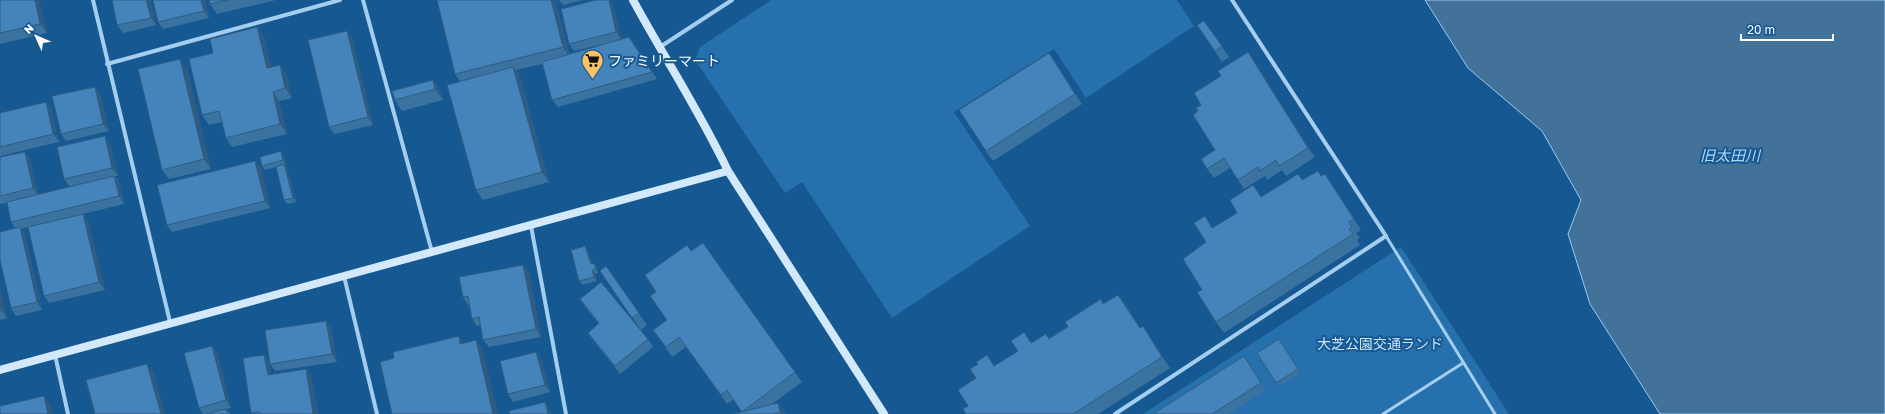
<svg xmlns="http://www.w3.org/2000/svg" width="1885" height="414" viewBox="0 0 1885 414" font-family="'Golos Text','Noto Sans JP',sans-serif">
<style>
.green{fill:#2671ad}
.water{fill:#42719a;stroke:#96cbf3}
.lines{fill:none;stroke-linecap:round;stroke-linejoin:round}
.lane{stroke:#a4cef0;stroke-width:3}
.street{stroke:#a4cef0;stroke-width:4}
.secondary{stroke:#d2e8fb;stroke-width:8}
.wall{fill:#3a72a0}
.shaded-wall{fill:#305c82}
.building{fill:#4484ba;stroke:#305c82}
.labels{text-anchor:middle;stroke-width:4;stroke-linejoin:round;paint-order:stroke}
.poi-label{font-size:14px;fill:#fff;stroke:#165891;text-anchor:start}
.park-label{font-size:14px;fill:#cbe6fb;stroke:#165891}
.water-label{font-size:15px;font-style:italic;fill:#b0d8f7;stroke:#165891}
</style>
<rect width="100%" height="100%" fill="#165891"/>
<!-- green -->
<g class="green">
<path d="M771,0H1177L1194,26L1086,98L1054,49L954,112L1030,226L892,318L802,182L785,193L695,60L700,47Z"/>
<path d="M1401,247L1509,414H1143Z"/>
</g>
<!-- water -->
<path class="water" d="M1425,0H1885V414H1660L1590,304L1568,234L1581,200L1542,131L1468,68Z"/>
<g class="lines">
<!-- lane -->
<g class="lane">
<path d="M1386,236L1495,414"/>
<path d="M1383,414L1463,363"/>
</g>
<!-- street -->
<g class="street">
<path d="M93,0L170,322"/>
<path d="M363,0L432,252"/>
<path d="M660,47L732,0"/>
<path d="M107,64L340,0"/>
<path d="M531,226L566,414"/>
<path d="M344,276L377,414"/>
<path d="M55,355L68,414"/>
<path d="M1115,414L1386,236L1232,0"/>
</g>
<!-- secondary -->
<g class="secondary">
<path d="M633,0C664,57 700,112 728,171L884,414"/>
<path d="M0,370C242,302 486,239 728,171"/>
</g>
</g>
<!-- wall -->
<g class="wall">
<path d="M0,0H39L47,33L0,44Z"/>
<path d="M150,0L156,25L123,33L117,25Z"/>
<path d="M153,0H205L209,18L163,29L158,22Z"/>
<path d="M209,0H276L217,14L210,4Z"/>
<path d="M555,0L569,54L604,44L574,51L569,44L596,0H610L613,5L621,39L629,37L657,79L558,107L552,100L542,64L516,70L520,76L549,182L483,200L476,190L460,81L455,74Z"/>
<path d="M559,0H584L563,5Z"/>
<path d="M1204,21L1229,57L1222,62L1197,25Z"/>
<path d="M257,27L264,37L271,67L280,65L287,75L292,98L279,101L287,134L232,147L226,138L222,122L209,125L202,115L213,53Z"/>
<path d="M352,38L373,125L334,134L329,127Z"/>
<path d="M1248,52L1254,62L1315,157L1286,176L1282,170L1267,180L1265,176L1244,189L1230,168L1214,178L1207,169L1215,150L1198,111L1201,105L1221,76Z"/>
<path d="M1049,53L1082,104L993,161L986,151Z"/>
<path d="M187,69L211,169L169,179L162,170Z"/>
<path d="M433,80L440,91L443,100L402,111L395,100Z"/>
<path d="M95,87L100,94L109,131L66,141L61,134Z"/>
<path d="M46,102L51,109L59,142L0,156V113Z"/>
<path d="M110,144L118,176H115L120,184L124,204L83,214L88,221L105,290L49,303L44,296L28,227L21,229L25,234L42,310L16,316L11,308L15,228L11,222L7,203L0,204V157L25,152L30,159L38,195L70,187L64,179Z"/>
<path d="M284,156L286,165H285L287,168L296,202L287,204L284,200L276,167L265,170L262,166Z"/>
<path d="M261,168L270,208L172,232L167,225Z"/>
<path d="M1298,174L1303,180L1322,176L1332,185L1361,230L1356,233L1360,238L1357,240L1360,245L1224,333L1216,322L1202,290L1206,242L1213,228Z"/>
<path d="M703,243L802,382L772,404L786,414H733L742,412L733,400L727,404L686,347L672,357L653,330L667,320L656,292L691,251Z"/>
<path d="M588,250L592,264L594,263L597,268L598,273L595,274L597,281L582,285L579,281Z"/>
<path d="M523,265L529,272L541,337L489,347L483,340L480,325L477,326L472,319L469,305H468L463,297Z"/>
<path d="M606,266L647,325L641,330L600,271Z"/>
<path d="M0,287L7,318L0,320Z"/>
<path d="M1118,295L1140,328L1150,337L1170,368L1098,414H966L968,406L995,366L1031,343L1049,338Z"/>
<path d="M580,299L648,339L653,347L620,374L593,340L588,333L599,324L585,307Z"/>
<path d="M331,328L337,362L275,371L270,364Z"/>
<path d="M1279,339L1300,373L1279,387L1257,353Z"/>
<path d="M212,346L217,353L231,408L226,409L230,414H203L199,408Z"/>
<path d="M536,352L541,359L550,392L513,402L508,394Z"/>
<path d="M264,355L269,362L271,374L306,369L311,376L318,414H252L251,413Z"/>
<path d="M1244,356L1266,390L1229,414H1153Z"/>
</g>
<!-- shaded-wall -->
<g class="shaded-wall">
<path d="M35,0H39L47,33L40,24Z"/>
<path d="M146,0H150L156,25L151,18Z"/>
<path d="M201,0H205L209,18L204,11Z"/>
<path d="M551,0H555L569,57L563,47Z"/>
<path d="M609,0H610L613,5L622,40L616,32Z"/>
<path d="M257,27L264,37L274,78L267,68Z"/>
<path d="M347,31L352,38L373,125L368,117Z"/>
<path d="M1248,52L1254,62L1315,157L1308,148Z"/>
<path d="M1049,53L1056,63L1082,104L1075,94Z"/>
<path d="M180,59L187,69L211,169L204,159Z"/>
<path d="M280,65L287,75L292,98L285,88Z"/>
<path d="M513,67L520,76L549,182L542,172Z"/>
<path d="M433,80L440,91L443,100L435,89Z"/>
<path d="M95,87L100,94L109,131L103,124Z"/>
<path d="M273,92L279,101L287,134L280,124Z"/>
<path d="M46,102L51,109L59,142L53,134Z"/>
<path d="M105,136L110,144L118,176L112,168Z"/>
<path d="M281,151L284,156L286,165L283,160Z"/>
<path d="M25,152L30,159L38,196L33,188Z"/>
<path d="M255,161L261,168L270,208L265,201Z"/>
<path d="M284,164L287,168L296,202L293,198Z"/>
<path d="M114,176L120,184L124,204L119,196Z"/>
<path d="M83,214L88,221L105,290L99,282Z"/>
<path d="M20,227L25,234L42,310L37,302Z"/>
<path d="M585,246L588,250L594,268L591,264Z"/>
<path d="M594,263L597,268L598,273L596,269Z"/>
<path d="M523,265L529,272L541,337L536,329Z"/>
<path d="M592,270L595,274L597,281L594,277Z"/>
<path d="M0,287L7,318L2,311L0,303Z"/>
<path d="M1118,295L1126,305L1147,339L1140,328Z"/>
<path d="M326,321L331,328L337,362L332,354Z"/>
<path d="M1143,326L1150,337L1170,368L1162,357Z"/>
<path d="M459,336L466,346L460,344Z"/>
<path d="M476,340L483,350L498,414H493Z"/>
<path d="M212,346L217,353L231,408L226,400Z"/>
<path d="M536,352L541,359L550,392L545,385Z"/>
<path d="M264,355L269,362L273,383L268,375Z"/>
<path d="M147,364L154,373L165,414H161Z"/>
<path d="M306,369L311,376L318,414H313Z"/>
<path d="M44,396L51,406L53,414H48Z"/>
<path d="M545,402L550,410L551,414H548Z"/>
<path d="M778,403L786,414H781L780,412Z"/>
</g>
<!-- building -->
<g class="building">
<path d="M0,0H35L40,24L0,33Z"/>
<path d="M112,0H146L151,18L117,25Z"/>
<path d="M153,0H201L204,11L158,22Z"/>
<path d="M209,0H227L210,4Z"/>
<path d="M437,0H551L563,47L455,74Z"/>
<path d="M596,0H609L616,32L569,44L561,9Z"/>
<path d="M1204,21L1222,46L1215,51L1197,25Z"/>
<path d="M257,27L267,68L280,65L285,88L273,92L280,124L226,138L219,111L202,115L189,59L213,53L210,39Z"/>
<path d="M347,31L368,117L329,127L308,40Z"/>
<path d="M629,37L652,72L552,100L542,62Z"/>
<path d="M1248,52L1308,148L1279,166L1276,160L1260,171L1258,167L1238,180L1224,158L1207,169L1201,159L1215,150L1193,115L1198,111L1196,108L1201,105L1194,93L1221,76L1218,71Z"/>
<path d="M1049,53L1075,94L986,151L959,110Z"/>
<path d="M180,59L204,159L162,170L138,69Z"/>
<path d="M513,67L542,172L476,190L447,85Z"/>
<path d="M433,80L435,89L395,100L392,91Z"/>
<path d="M95,87L103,124L61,134L52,96Z"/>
<path d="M46,102L53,134L0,147V113Z"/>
<path d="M105,136L112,168L64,179L57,147Z"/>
<path d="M281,151L283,160L262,166L260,157Z"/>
<path d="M25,152L33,188L0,196V157Z"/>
<path d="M255,161L265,201L167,225L157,185Z"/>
<path d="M284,164L293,198L284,200L276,167Z"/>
<path d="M1318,171L1321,176L1325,174L1354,219L1349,222L1352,227L1349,229L1353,234L1216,322L1197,292L1202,290L1183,259L1206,242L1194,223L1205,216L1212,228L1237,213L1230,200L1253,185L1261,197L1298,174L1302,180Z"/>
<path d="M114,176L119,196L11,222L7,202Z"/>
<path d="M83,214L99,282L44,296L28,227Z"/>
<path d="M20,227L37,302L11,308L0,260V232Z"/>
<path d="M703,243L795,372L742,412L727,390L721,395L679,337L666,347L653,330L667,320L650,296L656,292L645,275L687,245L691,251Z"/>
<path d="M585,246L591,264L594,263L596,269L592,270L594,277L579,281L571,250Z"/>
<path d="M523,265L536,329L483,340L479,317L472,319L468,296L463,297L459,277Z"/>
<path d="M606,266L639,313L632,318L600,271Z"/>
<path d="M601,282L648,339L615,366L588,333L599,323L580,299Z"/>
<path d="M1118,295L1140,328L1143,326L1162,357L1073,414H966L963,409L968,406L958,390L976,378L970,369L978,364L976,362L987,355L994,366L1018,351L1011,341L1024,332L1031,343L1046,334L1049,339L1068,327L1065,322L1101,299L1103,304Z"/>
<path d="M0,303L2,311H0Z"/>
<path d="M326,321L332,354L270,364L265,330Z"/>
<path d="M459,336L460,344L476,340L493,414H392L380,362L394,358L393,352Z"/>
<path d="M1279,339L1298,369L1276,383L1257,353Z"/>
<path d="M212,346L226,400L199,408L184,353Z"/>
<path d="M536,352L545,385L508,394L500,361Z"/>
<path d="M264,355L268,375L306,369L313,414H260V412L251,413L243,358Z"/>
<path d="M1244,356L1261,383L1212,414H1153Z"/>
<path d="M147,364L161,414H95L86,380Z"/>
<path d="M44,396L48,414H0V406Z"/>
<path d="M545,402L548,414H510L509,411Z"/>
<path d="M778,403L780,412L773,414H733Z"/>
<path d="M226,409L227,414H206Z"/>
</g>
<!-- icons -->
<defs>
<symbol id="supermarket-pin" viewBox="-11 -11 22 30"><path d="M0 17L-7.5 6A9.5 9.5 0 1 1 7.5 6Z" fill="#ffc263" stroke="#165891"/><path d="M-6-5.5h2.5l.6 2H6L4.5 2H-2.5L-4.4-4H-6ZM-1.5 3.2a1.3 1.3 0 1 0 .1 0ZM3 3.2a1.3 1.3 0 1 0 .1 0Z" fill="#111"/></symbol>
</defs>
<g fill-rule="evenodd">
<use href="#supermarket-pin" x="580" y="48" width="25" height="34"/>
</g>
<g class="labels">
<!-- poi labels -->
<g class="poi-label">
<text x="608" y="66">ファミリーマート</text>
</g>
<!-- park labels -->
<g class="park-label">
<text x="1380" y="349">大芝公園交通ランド</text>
</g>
<!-- water labels -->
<g class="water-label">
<text x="1730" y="161">旧太田川</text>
</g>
</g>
<!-- north arrow -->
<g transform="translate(36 36) rotate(315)" stroke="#165891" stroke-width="3" paint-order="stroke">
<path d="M0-3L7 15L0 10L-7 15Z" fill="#ffffff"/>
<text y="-6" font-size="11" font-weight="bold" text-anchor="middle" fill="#ffffff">N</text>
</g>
<!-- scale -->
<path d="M1741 34v6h92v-6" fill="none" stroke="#ffffff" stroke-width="2"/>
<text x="1747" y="34" font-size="12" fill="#ffffff" stroke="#165891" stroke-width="3" paint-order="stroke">20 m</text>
</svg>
